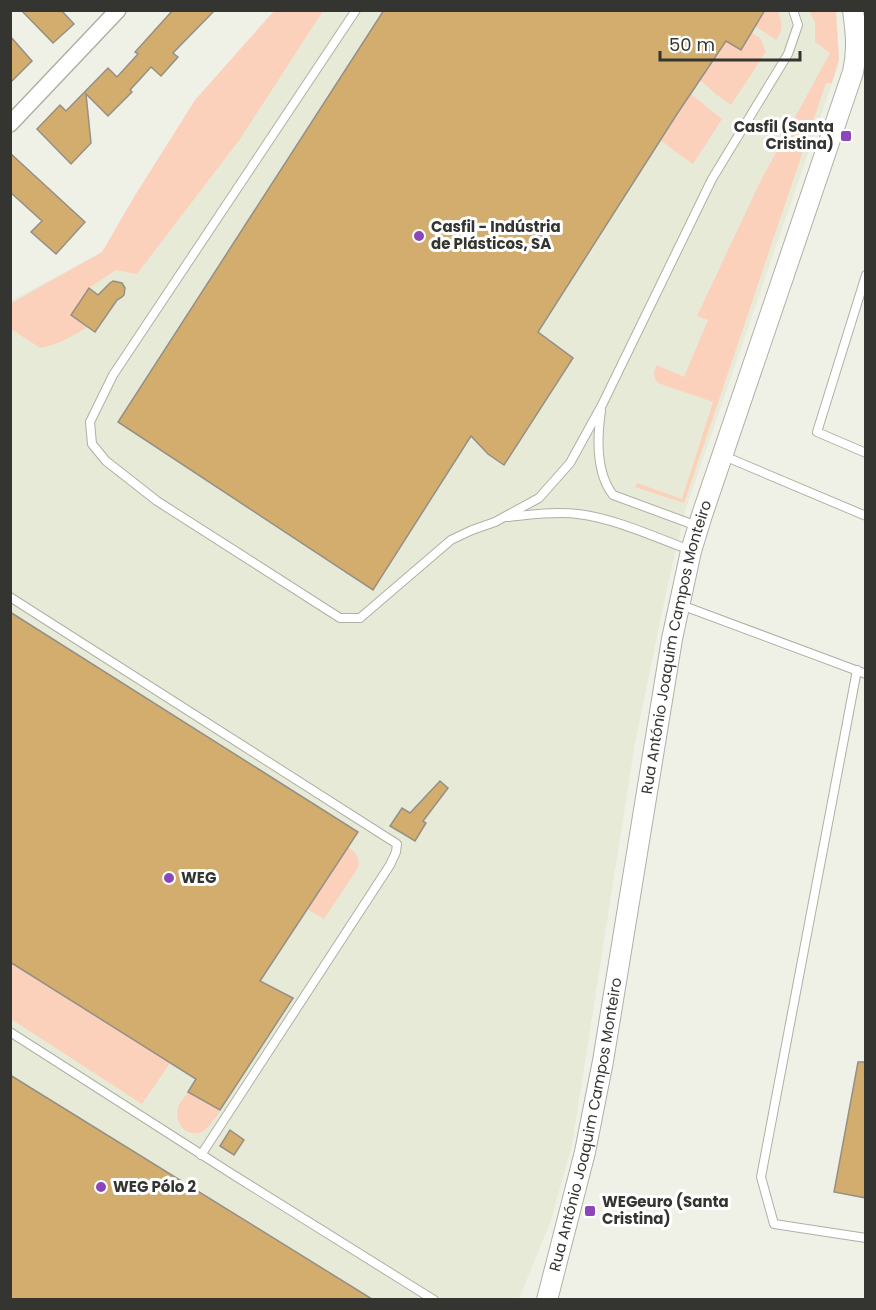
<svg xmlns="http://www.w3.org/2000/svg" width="876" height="1310" viewBox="0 0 876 1310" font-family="Poppins,sans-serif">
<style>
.built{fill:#e7ead7}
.green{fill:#fcd1bc}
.building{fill:#d2ad6e;stroke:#958f86;stroke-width:1.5}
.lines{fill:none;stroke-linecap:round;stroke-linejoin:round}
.service-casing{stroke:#afb0a5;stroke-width:10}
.minor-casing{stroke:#afb0a5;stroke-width:18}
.tertiary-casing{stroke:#afb0a5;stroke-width:22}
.service{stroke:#fff;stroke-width:8}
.minor{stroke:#fff;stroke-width:15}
.tertiary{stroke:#fff;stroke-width:20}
.poi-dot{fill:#8a46ba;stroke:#fff;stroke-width:2}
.labels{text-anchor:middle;stroke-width:6;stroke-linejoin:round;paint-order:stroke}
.poi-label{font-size:15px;font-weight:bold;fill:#343430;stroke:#fff;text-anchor:start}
.street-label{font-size:15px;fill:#343430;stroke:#fff}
</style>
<rect width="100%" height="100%" fill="#f0f1e6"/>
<!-- built -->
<path class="built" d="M275,11H836L839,59L838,66L685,511L668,584L635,743L572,1145L551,1220L519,1299L11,1300V301L102,252L195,100Z"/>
<!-- green -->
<g class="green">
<path d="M274,11H323L240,139L137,274L116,270L89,288L71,315L88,327C72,336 58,345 40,348L11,329L10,304L102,252L134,197L195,100Z"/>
<path d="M756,11H778C782,24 784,28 776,40L755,26Z"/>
<path d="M809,11H836L839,59L832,83H826L684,503L635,487L637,483L682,499L713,402L658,383C653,376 653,373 657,365L684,377L708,320L697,316L760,182L830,53L815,42V22Z"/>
<path d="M751,32L760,38L766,52L731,105L717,95L700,80L726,41Z"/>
<path d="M691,94L722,119L693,164L673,150L661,140Z"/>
<path d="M348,847C356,852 361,859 358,868L324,919L307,909Z"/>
<path d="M10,962L170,1063L142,1104L11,1019Z"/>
<path d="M188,1092L220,1111C216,1117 209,1128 202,1132C186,1138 174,1123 178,1108C180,1102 185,1097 188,1092Z"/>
</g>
<!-- building -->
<g class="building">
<path d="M21,10H61L74,24L53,43Z"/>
<path d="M173,10H215L173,53L178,57L161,76L151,67L130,90L132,92L108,116L86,94L91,143L71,164L37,129L60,105L66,111L108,68L117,77L138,54L135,52Z"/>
<path d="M384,10H765L741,50L726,41L677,114L538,332L573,358L504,465L488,454L471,436L373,590L118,422Z"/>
<path d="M10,36L32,61L10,83Z"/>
<path d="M10,153L85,222L56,254L31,232L42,221L10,192Z"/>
<path d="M113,281L122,283L125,288L124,295L122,297L117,300L95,332L71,315L89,288L98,295L110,283Z"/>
<path d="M10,612L358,832L260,981L293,998L220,1110L188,1092L196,1079L10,962Z"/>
<path d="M440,781L448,788L423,821L426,823L415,841L390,826L402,808L410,813Z"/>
<path d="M858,1062H866V1198L834,1192Z"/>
<path d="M10,1075L372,1299H10Z"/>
<path d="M230,1130L244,1140L234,1155L220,1146Z"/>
</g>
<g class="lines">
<defs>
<g id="service">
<path d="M356,10L113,375L90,422L92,444L106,461L157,501L340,618H360L451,540L472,530L495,522L539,498L570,463L602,405L712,179L788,54L798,25L793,10"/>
<path d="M866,275L817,432L866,453"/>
<path d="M601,411C597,438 596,473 613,495L697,526"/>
<path d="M724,456L866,516"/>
<path d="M507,517C530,515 555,511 578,514C617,519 654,537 690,550"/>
<path d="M10,597L397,844L396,852L390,865L201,1155"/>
<path d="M681,605L866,674"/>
<path d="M857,670L761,1177L774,1224L866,1238"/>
<path d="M10,1032L232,1174L434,1300"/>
</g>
<path id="minor" d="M10,124L118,10"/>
<g id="tertiary">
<path id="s1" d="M547,1300L585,1152L603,1061L672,639L691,551L702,515L853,72C858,49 856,33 853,10"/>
</g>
</defs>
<!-- service casing -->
<use href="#service" class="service-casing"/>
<!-- minor casing -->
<use href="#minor" class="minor-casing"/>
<!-- tertiary casing -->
<use href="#tertiary" class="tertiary-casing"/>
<!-- service -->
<use href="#service" class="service"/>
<!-- minor -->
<use href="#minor" class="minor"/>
<!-- tertiary -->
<use href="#tertiary" class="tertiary"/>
</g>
<!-- markers -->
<g class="poi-dot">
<rect x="840" y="130" width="12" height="12" rx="3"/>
<circle cx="419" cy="236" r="6"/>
<circle cx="169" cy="878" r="6"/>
<circle cx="101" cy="1187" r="6"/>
<rect x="584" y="1205" width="12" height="12" rx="3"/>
</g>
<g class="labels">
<!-- poi labels -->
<g class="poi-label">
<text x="834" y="132" text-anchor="end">Casfil (Santa<tspan x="834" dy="17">Cristina)</tspan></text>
<text x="431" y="232">Casfil - Indústria<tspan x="431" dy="17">de Plásticos, SA</tspan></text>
<text x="181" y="883">WEG</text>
<text x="113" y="1192">WEG Pólo 2</text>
<text x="602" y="1207">WEGeuro (Santa<tspan x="602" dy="17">Cristina)</tspan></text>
</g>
<!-- street labels -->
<g class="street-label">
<text dy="5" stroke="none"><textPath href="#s1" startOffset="666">Rua António Joaquim Campos Monteiro</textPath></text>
<text dy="5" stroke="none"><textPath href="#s1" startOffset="180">Rua António Joaquim Campos Monteiro</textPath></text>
</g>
</g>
<!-- border -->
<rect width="876" height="1310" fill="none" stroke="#343430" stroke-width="24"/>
<!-- scale -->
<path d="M660 51v9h140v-9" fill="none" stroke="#343430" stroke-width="3"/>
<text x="669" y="51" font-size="18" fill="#343430" stroke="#ffffff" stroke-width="4.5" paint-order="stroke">50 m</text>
</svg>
